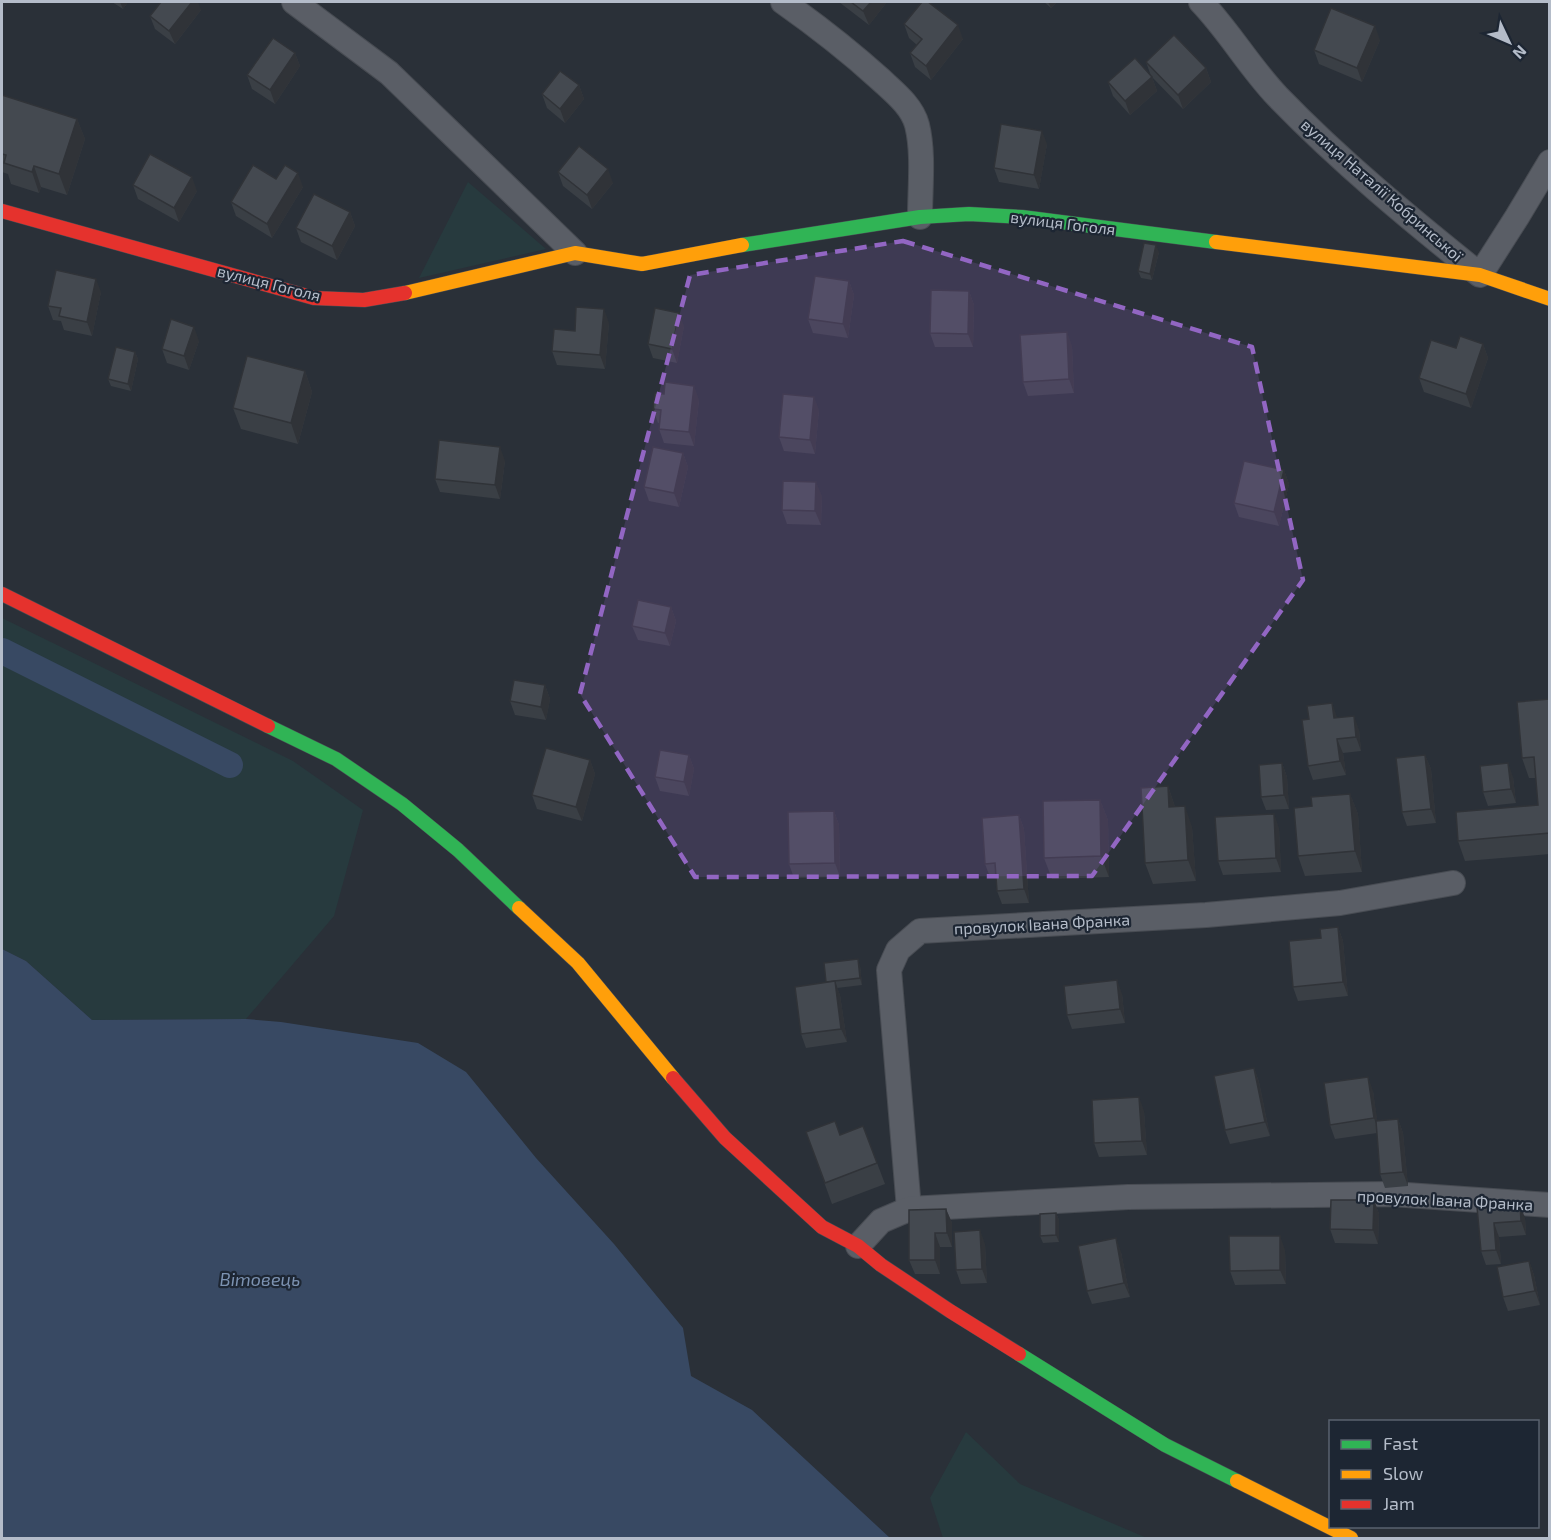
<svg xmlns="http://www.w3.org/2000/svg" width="1551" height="1540" viewBox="0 0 1551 1540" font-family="'Exo 2',sans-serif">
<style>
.green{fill:#273a3e}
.water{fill:#384963}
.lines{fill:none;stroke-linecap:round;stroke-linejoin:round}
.canal{stroke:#384963;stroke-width:26}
.street-casing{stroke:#484c53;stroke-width:26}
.fast-casing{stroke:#484c53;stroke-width:15}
.slow-casing{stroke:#484c53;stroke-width:15}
.jam-casing{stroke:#484c53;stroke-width:15}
.street{stroke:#5a5e66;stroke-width:24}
.fast{stroke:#30b455;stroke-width:14}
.slow{stroke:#ff9f0a;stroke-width:14}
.jam{stroke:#e5322d;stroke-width:14}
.wall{fill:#3a3f45}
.shaded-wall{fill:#303338}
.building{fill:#444950;stroke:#303338;stroke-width:1.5}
.marked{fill:#9266c3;fill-opacity:0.2;stroke:#9266c3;stroke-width:4.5;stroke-dasharray:12 8;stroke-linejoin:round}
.labels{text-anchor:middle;stroke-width:4.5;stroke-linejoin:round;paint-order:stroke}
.street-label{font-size:16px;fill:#b4bcc9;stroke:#1d2633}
.water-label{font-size:18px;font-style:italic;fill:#7c92b1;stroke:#1d2633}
</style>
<rect width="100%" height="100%" fill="#2a3038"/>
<!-- green -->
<g class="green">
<path d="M468,182L546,249L419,278Z"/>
<path d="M2,618L293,761L363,810L334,916L246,1019L92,1020L26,961L2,949Z"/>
<path d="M966,1432L1020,1484L1147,1538H943L930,1498Z"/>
</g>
<!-- water -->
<path class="water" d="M2,949L26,961L92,1020L246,1019L281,1022L418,1043L466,1072L536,1158L614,1244L683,1328L691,1376L752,1410L890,1538H2Z"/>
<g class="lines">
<!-- canal -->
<path class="canal" d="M2,651L230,765"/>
<defs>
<g id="street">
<path d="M294,2L389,73L575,253"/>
<path d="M783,2C817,26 849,51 880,79C894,92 912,106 917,125C924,153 920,188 920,217"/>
<path d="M1201,2C1229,31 1250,68 1278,97C1341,162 1410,219 1480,275L1517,217L1550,162"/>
<path d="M909,1209L889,970L898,950L920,931L1206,915L1340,903L1453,883"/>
<path d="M858,1246L881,1221L909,1209L1128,1197L1392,1194L1550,1205"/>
</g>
<g id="fast">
<path d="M742,245L920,217L969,214L1022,217L1216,242"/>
<path d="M268,726L336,759L402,804L458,850L519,908"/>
<path d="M1019,1354L1165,1445L1237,1481"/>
</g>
<g id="slow">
<path d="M1216,242L1480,275L1550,299"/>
<path d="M405,293L575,253L642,264L742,245"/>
<path d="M519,908L578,963L673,1078"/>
<path d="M1237,1481L1351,1538"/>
</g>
<g id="jam">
<path d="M2,211L314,298L364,300L405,293"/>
<path d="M2,594L268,726"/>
<path d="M673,1078L725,1138L822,1227L858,1246L881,1265L950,1311L1019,1354"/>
</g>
</defs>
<!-- street casing -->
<use href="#street" class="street-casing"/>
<!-- fast casing -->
<use href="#fast" class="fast-casing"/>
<!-- slow casing -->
<use href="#slow" class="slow-casing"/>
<!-- jam casing -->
<use href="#jam" class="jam-casing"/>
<!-- street -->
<use href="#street" class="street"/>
<!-- fast -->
<use href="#fast" class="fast"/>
<!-- slow -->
<use href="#slow" class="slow"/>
<!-- jam -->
<use href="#jam" class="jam"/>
</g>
<!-- wall -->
<g class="wall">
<path d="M112,2H128L123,9Z"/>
<path d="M839,2H887L869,25Z"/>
<path d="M1044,2H1057L1051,8Z"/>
<path d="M201,10L175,44L155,29L150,16Z"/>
<path d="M904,24L963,39L931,80L915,67L910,53L917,45L909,38Z"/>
<path d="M1380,40L1362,82L1319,64L1314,50Z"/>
<path d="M295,53L300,66L275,104L252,89L247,75Z"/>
<path d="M1146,62L1206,68L1211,82L1183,109L1151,76Z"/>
<path d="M1152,77L1157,91L1130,115L1113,96L1108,82Z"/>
<path d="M579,85L584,99L565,123L547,108L542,94Z"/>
<path d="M2,95L77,119L85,139L67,195L41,187L39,193L11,184L8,174L2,172Z"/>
<path d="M1047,144L1039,189L999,182L994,168Z"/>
<path d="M558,172L613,183L592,209L563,186Z"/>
<path d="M276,179L303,187L272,238L236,216L231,202Z"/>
<path d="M133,185L197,191L179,222L138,199Z"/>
<path d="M350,212L355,226L337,260L301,242L296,228Z"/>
<path d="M1159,252L1152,280L1141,278L1138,271Z"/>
<path d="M849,281L854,295L848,338L813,333L808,319Z"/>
<path d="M969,291L974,305L973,347H935L930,333Z"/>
<path d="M101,292L92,336L64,330L61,321L53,320L48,306Z"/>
<path d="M609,323L605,369L557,365L552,351L575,331Z"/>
<path d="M684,326L677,363L653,358L648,344Z"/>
<path d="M199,341L189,370L167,363L162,349Z"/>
<path d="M1483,344L1488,358L1471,408L1424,392L1419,378L1456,348Z"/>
<path d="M1072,346L1074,393L1028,396L1023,382Z"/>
<path d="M135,352L138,359L131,391L111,386L108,379Z"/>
<path d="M305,371L312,392L298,444L241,429L233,408Z"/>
<path d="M699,400L694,446L664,443L659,429V423H658L653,409Z"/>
<path d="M819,410L815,454L784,451L779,437Z"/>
<path d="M683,453L688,467L679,507L649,501L644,487Z"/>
<path d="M505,461L500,499L440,492L435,479Z"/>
<path d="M1284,470L1289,484L1279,526L1239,517L1234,503Z"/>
<path d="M822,496L821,525L787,524L782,510Z"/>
<path d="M671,607L676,621L670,646L638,640L632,626Z"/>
<path d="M545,685L550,699L546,720L515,715L510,701Z"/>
<path d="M1550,699V854L1465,861L1458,841L1538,805L1536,778H1529L1522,758Z"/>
<path d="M1337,718L1359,730L1361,751L1343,753L1346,775L1313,780L1308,766Z"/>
<path d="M689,755L694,769L689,796L660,791L655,777Z"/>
<path d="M1425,755L1431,769L1436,823L1407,826L1402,812Z"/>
<path d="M590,760L595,774L582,821L537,809L532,795Z"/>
<path d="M1282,763L1287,777L1289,809L1266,810L1261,797Z"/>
<path d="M1513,777L1516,803L1488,806L1483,792Z"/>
<path d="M1168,786L1175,807L1192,827L1196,881L1153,884L1145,863Z"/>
<path d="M1350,794L1358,814L1362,872L1305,876L1298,856L1312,806Z"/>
<path d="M1100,800L1108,820L1109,877L1052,879L1044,858Z"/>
<path d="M834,811L839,825L840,877L794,878L789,864Z"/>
<path d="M1019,815L1024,829L1029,903L1002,904L997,891L996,877H990L985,864Z"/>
<path d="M1279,828L1281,872L1223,875L1218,861Z"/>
<path d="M1338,927L1343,941L1348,996L1298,1001L1293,987L1321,938Z"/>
<path d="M860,966L862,985L837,988L840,995L847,1042L806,1048L801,1034L827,982Z"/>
<path d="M1122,994L1125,1023L1072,1029L1067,1015Z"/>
<path d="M1254,1068L1259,1082L1270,1136L1230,1144L1225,1130Z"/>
<path d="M1373,1091L1377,1121L1398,1119L1403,1133L1408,1186L1385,1188L1380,1174L1377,1133L1335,1139L1330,1125Z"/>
<path d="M1144,1111L1147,1155L1099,1157L1094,1143Z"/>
<path d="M863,1126L885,1184L832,1204L806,1132L840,1135Z"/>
<path d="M1374,1200L1379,1214L1378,1244L1335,1243L1330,1229Z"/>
<path d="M1477,1207L1525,1218L1526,1235L1499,1237L1501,1264L1486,1265L1481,1251Z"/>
<path d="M946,1209L952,1223V1247H940V1274H915L909,1260Z"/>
<path d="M1056,1213L1059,1220V1242L1043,1243L1040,1236Z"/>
<path d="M985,1244L987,1283L961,1284L956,1270Z"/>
<path d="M1285,1250L1286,1284L1235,1285L1230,1271Z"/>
<path d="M1121,1252L1130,1297L1092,1304L1087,1291Z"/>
<path d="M1529,1261L1534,1275L1540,1305L1508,1311L1503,1297Z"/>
</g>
<!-- shaded-wall -->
<g class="shaded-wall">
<path d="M120,2H128L123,9Z"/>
<path d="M192,2H198L201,10L175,44L169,31Z"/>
<path d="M871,2H887L869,25L863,11Z"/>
<path d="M1048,2H1057L1051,8Z"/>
<path d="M958,25L963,39L931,80L926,66Z"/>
<path d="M1375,26L1380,40L1362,82L1357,68Z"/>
<path d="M295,53L300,66L275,104L270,90Z"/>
<path d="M1206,68L1211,82L1183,109L1178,95Z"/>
<path d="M1152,77L1157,91L1130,115L1125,101Z"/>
<path d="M579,85L584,99L565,123L560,109Z"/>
<path d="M77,119L85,139L67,195L59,174Z"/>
<path d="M1042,131L1047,144L1039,189L1034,175Z"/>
<path d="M34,166L41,187L39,193L32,172Z"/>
<path d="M608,169L613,183L592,209L587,195Z"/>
<path d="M298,173L303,187L272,238L267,224Z"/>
<path d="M192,177L197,191L179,222L174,208Z"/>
<path d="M350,212L355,226L337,260L332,246Z"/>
<path d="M1156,245L1159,252L1152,280L1150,274Z"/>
<path d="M96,279L101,292L92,336L87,322Z"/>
<path d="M849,281L854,295L848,338L843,324Z"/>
<path d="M969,291L974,305L973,347L968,334Z"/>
<path d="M604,309L609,323L605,369L600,355Z"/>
<path d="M679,313L684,326L677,363L672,349Z"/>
<path d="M194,327L199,341L189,370L184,356Z"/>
<path d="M1067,332L1072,346L1074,393L1069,379Z"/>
<path d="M1483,344L1488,358L1471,408L1466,394Z"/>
<path d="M135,352L138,359L131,391L128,384Z"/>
<path d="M305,371L312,392L298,444L291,423Z"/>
<path d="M694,386L699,400L694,446L689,432Z"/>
<path d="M814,397L819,410L815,454L810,440Z"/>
<path d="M500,447L505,461L500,499L495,485Z"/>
<path d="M683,453L688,467L679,507L674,493Z"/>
<path d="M1284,470L1289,484L1279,526L1274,512Z"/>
<path d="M816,482L822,496L821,525L815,511Z"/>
<path d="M671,607L676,621L670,646L665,633Z"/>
<path d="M545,685L550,699L546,720L541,707Z"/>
<path d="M1332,703L1337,717L1339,732L1334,718Z"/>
<path d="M1354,716L1359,730L1361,751L1356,737Z"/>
<path d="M1337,739L1343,753L1346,775L1340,761Z"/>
<path d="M689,755L694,769L689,796L684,782Z"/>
<path d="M1425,755L1431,769L1436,823L1431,809Z"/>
<path d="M590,760L595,774L582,821L576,807Z"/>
<path d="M1282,763L1287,777L1289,809L1284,795Z"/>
<path d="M1508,763L1513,777L1516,803L1511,789Z"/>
<path d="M1168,786L1175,807H1169Z"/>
<path d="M1350,794L1358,814L1362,872L1355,851Z"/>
<path d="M1100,800L1108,820L1109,877L1101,856Z"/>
<path d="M1185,806L1192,827L1196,881L1188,860Z"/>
<path d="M834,811L839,825L840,877L835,863Z"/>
<path d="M1274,814L1279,828L1281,872L1276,858Z"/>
<path d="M1019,815L1024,829L1029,903L1024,889Z"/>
<path d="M1338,927L1343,941L1348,996L1343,982Z"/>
<path d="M858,959L860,966L862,985L860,978Z"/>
<path d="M1117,980L1122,994L1125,1023L1120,1009Z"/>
<path d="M835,981L840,995L847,1042L841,1029Z"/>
<path d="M1254,1068L1259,1082L1270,1136L1265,1122Z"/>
<path d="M1368,1077L1373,1091L1379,1132L1374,1118Z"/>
<path d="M1139,1097L1144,1111L1147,1155L1142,1141Z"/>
<path d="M1398,1119L1403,1133L1408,1186L1403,1172Z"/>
<path d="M1374,1200L1379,1214L1378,1244L1373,1230Z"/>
<path d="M1520,1204L1525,1218L1526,1235L1521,1221Z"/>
<path d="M946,1209L952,1223V1247L947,1233Z"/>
<path d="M1056,1213L1059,1220V1242L1056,1235Z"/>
<path d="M1494,1223L1499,1237L1501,1264L1496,1250Z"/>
<path d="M980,1230L985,1244L987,1283L982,1269Z"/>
<path d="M935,1233L940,1247V1274L935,1260Z"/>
<path d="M1280,1236L1285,1250L1286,1284L1280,1270Z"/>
<path d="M1116,1238L1121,1252L1130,1297L1124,1283Z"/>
<path d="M1529,1261L1534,1275L1540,1305L1535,1291Z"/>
</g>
<!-- building -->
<g class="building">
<path d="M161,2H192L169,31L150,16Z"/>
<path d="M851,2H871L863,11Z"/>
<path d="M922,2H928L958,25L926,66L910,53L922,39L904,24Z"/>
<path d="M1331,8L1375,26L1357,68L1314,50Z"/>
<path d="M1174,35L1206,68L1178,95L1146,62Z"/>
<path d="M273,38L295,53L270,90L247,75Z"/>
<path d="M1135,58L1152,77L1125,101L1108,82Z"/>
<path d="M560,71L579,85L560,109L542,94Z"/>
<path d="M2,95L77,119L59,174L34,166L32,172L4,163L6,155L2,154Z"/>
<path d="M1001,124L1042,131L1034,175L994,168Z"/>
<path d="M579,146L608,169L587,195L558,172Z"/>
<path d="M150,154L192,177L174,208L133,185Z"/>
<path d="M253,165L276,179L285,165L298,173L267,224L231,202Z"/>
<path d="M314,194L350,212L332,246L296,228Z"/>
<path d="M1144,243L1156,245L1150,274L1138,271Z"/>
<path d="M56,270L96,279L87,322L59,316L61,308L48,306Z"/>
<path d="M815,276L849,281L843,324L808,319Z"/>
<path d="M931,290L969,291L968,334L930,333Z"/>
<path d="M576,307L604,309L600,355L552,351L554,329L575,331Z"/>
<path d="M655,308L679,313L672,349L648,344Z"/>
<path d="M171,319L194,327L184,356L162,349Z"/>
<path d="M1067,332L1069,379L1023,382L1020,335Z"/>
<path d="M1460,336L1483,344L1466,394L1419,378L1431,340L1456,348Z"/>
<path d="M116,347L135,352L128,384L108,379Z"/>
<path d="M247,356L305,371L291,423L233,408Z"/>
<path d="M665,382L694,386L689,432L659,429L661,410L653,409L655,393L664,394Z"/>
<path d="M783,394L814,397L810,440L779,437Z"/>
<path d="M439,440L500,447L495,485L435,479Z"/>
<path d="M653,447L683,453L674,493L644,487Z"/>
<path d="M1244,461L1284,470L1274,512L1234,503Z"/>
<path d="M783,481L816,482L815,511L782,510Z"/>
<path d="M638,600L671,607L665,633L632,626Z"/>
<path d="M514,680L545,685L541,707L510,701Z"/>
<path d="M1550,699V833L1458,841L1456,812L1538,805L1534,757L1522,758L1517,702Z"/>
<path d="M1332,703L1334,718L1354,716L1356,737L1337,739L1340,761L1308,766L1302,720L1309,719L1307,706Z"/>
<path d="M546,748L590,760L576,807L532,795Z"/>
<path d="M660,750L689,755L684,782L655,777Z"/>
<path d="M1425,755L1431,809L1402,812L1396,758Z"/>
<path d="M1282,763L1284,795L1261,797L1259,765Z"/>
<path d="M1508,763L1511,789L1483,792L1480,766Z"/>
<path d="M1168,786L1169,807L1185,806L1188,860L1145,863L1141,788Z"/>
<path d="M1350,794L1355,851L1298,856L1294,808L1312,806L1311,797Z"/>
<path d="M1100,800L1101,856L1044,858L1043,801Z"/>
<path d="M834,811L835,863L789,864L788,812Z"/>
<path d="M1274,814L1276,858L1218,861L1215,817Z"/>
<path d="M1019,815L1024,889L997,891L995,863L985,864L982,818Z"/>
<path d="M1338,927L1343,982L1293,987L1289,941L1321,938L1320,929Z"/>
<path d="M858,959L860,978L826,982L824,963Z"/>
<path d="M1117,980L1120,1009L1067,1015L1064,986Z"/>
<path d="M835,981L841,1029L801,1034L795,987Z"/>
<path d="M1254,1068L1265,1122L1225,1130L1214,1076Z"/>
<path d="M1368,1077L1374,1118L1330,1125L1324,1083Z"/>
<path d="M1139,1097L1142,1141L1094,1143L1092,1100Z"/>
<path d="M1398,1119L1403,1172L1380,1174L1376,1121Z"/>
<path d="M835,1121L840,1135L863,1126L877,1163L825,1183L806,1132Z"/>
<path d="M1331,1200H1374L1373,1230L1330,1229Z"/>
<path d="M1520,1204L1521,1221L1494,1223L1496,1250L1481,1251L1477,1207Z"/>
<path d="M946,1209L947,1233H935V1260H909V1210Z"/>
<path d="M1056,1213V1235L1040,1236V1214Z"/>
<path d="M980,1230L982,1269L956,1270L954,1232Z"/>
<path d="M1229,1236H1280V1270L1230,1271Z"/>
<path d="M1116,1238L1124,1283L1087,1291L1078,1246Z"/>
<path d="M1529,1261L1535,1291L1503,1297L1497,1267Z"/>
</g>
<!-- marked area -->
<path class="marked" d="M903,241L1252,347L1303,580L1092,876L695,877L580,694L690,275Z"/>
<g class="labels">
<!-- street labels -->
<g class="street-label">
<text transform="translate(1382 190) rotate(41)" y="6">вулиця Наталії Кобринської</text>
<text transform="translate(1063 223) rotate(7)" y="6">вулиця Гоголя</text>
<text transform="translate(269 283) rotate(14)" y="6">вулиця Гоголя</text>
<text transform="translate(1042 924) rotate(-3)" y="6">провулок Івана Франка</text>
<text transform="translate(1445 1200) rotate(3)" y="6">провулок Івана Франка</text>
</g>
<!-- water labels -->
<g class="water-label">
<text x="260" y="1286">Вітовець</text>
</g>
</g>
<!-- border -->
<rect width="1551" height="1540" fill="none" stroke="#b4bcc9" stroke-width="6"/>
<!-- legend -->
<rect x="1329" y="1420" width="210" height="108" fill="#1d2633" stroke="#59626f" stroke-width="1.5"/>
<rect x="1341" y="1440" width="30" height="9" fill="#30b455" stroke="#59626f" stroke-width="1.5"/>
<text x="1383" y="1450" font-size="18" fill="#b4bcc9">Fast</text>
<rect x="1341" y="1470" width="30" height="9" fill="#ff9f0a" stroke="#59626f" stroke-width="1.5"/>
<text x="1383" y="1480" font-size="18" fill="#b4bcc9">Slow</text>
<rect x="1341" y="1500" width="30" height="9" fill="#e5322d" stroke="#59626f" stroke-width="1.5"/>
<text x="1383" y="1510" font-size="18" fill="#b4bcc9">Jam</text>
<!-- north arrow -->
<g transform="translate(1509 42) rotate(134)" stroke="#1d2633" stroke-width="4.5" paint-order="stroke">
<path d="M0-4.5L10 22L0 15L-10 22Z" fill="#b4bcc9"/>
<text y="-9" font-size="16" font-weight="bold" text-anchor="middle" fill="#b4bcc9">N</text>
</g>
</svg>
